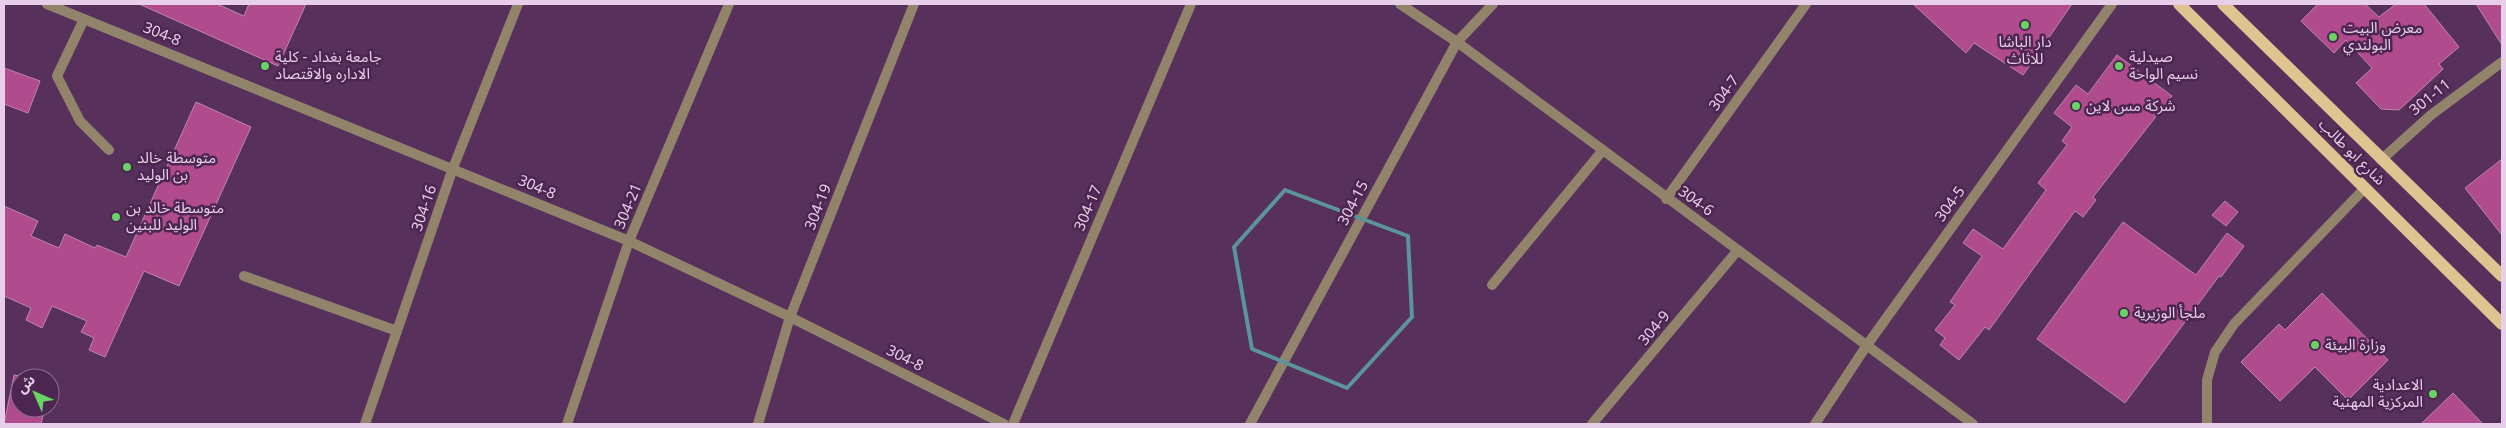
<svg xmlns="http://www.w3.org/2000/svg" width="2506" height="428" viewBox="0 0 2506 428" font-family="'Noto Sans','Noto Sans Arabic',sans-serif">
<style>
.building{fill:#b04b8d;stroke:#c186a9}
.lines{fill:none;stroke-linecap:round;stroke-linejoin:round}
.lane{stroke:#91846b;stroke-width:10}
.street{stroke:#91846b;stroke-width:10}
.primary{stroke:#dfc492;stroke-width:12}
.marked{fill:none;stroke:#5b9599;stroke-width:4;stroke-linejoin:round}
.poi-dot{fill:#68d465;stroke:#4c2650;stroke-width:2}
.labels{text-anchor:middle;stroke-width:5;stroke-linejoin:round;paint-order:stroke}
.poi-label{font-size:15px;fill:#e7cfe9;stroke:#4c2650;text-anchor:start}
.street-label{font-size:15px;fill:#e7cfe9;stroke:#4c2650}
</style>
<rect width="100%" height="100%" fill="#57305c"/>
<!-- building -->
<g class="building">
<path d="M139,4H217L244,16L249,4H306L278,66Z"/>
<path d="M1913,4H2072L2023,75L1974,43L1966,53Z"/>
<path d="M2318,4H2365L2379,17L2396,4H2424L2459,47L2439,64L2443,69L2399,110L2381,109L2356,83L2372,68L2346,40L2334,53L2301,21Z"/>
<path d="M2476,4H2502V45Z"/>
<path d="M2117,55L2172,96L2093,197L2096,200L2083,217L2075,211L1989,330L1985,327L1959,360L1940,345L1945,338L1935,330L1955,305L1950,302L1982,256L1963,243L1973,229L2003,249L2046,190L2038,183L2067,145L2062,141L2072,127L2054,113L2076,85L2088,94Z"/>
<path d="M4,68L40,81L28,113L4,104Z"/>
<path d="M196,102L251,127L179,286L144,271L105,357L89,350L94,338L81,332L87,321L52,306L42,328L26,320L31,308L4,296V206L38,221L31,236L59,248L65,234L95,248L97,245L126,257Z"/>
<path d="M2502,159V235L2465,188Z"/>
<path d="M2225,201L2238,212L2226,226L2212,215Z"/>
<path d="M2123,222L2196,275L2227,233L2244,246L2221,277L2219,276L2125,403L2037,339Z"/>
<path d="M2322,293L2388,360L2348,400L2315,367L2280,401L2241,362L2279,324L2285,330Z"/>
<path d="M14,375L20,376V408H45L41,424H4Z"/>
<path d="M2453,393L2483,424H2421Z"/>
</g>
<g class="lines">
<!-- lane -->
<g class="lane">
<path d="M84,19L57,76L80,121L109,150"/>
<path d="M244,276L397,331"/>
<path d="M2207,424V380L2215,352L2234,324L2365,188"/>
</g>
<!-- street -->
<g class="street">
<path d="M47,4L629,241L790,317L1004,424"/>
<path d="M1400,4L1457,42L1973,424"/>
<path d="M2381,160L2431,115L2502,62"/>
<path d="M1666,199L1806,4"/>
<path d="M1492,285L1603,150"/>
<path d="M365,424L453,168L518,4"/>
<path d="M567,424L629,241L729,4"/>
<path d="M758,424L790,317L914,4"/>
<path d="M1013,424L1191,4"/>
<path d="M1250,424L1457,42L1493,4"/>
<path d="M1592,424L1738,250"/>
<path d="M1815,424L1867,345L2112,4"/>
</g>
<!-- primary -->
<g class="primary">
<path d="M2179,4L2502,324"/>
<path d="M2223,4L2502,276"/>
</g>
</g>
<!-- marked area -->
<path class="marked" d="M1285,190L1408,236L1412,317L1347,388L1252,349L1234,247Z"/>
<!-- markers -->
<g class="poi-dot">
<circle cx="2025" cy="25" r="5"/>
<circle cx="2333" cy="37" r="5"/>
<circle cx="265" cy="66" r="5"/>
<circle cx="2119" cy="66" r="5"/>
<circle cx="2076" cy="106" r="5"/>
<circle cx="127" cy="167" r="5"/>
<circle cx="116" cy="217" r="5"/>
<circle cx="2124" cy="313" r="5"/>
<circle cx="2315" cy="345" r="5"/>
<circle cx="2433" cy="394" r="5"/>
</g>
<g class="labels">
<!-- poi labels -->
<g class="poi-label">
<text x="2343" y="33">معرض البيت<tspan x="2343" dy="17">البولندي</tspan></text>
<text x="2025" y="47" text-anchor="middle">دار الباشا<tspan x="2025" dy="17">للاثاث</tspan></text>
<text x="275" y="62">جامعة بغداد - كلية<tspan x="275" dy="17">الاداره والاقتصاد</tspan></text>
<text x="2129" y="62">صيدلية<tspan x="2129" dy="17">نسيم الواحة</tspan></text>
<text x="2086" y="111">شركة مس لاين</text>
<text x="137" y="163">متوسطة خالد<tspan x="137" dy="17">بن الوليد</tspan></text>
<text x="126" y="213">متوسطة خالد بن<tspan x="126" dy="17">الوليد للبنين</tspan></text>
<text x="2134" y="318">ملجأ الوزيرية</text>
<text x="2325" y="350">وزارة البيئة</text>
<text x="2423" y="390" text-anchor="end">الاعدادية<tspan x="2423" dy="17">المركزية المهنية</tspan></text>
</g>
<!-- street labels -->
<g class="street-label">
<text transform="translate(162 34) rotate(22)" y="5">304-8</text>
<text transform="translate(1724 93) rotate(-54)" y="5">304-7</text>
<text transform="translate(2430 97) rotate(-39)" y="5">301-11</text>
<text transform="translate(2352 152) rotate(45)" y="5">شارع ابو طالب</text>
<text transform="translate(537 187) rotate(23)" y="5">304-8</text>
<text transform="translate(1696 201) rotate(36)" y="5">304-6</text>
<text transform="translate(1353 203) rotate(-62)" y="5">304-15</text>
<text transform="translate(1950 204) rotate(-54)" y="5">304-5</text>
<text transform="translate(628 206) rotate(-67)" y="5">304-21</text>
<text transform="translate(818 207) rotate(-69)" y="5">304-19</text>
<text transform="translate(424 208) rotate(-71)" y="5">304-16</text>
<text transform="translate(1088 208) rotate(-67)" y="5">304-17</text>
<text transform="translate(1654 328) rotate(-50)" y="5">304-9</text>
<text transform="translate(905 358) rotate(27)" y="5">304-8</text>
</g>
</g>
<!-- border -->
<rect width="2506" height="428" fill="none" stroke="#e7cfe9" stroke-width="10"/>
<!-- north arrow -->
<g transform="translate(35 393) rotate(315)"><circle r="24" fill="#4c2650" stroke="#8a6a8d"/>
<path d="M0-4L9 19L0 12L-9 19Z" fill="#68d465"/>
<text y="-8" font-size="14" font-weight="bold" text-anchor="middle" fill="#e7cfe9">ش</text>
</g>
</svg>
